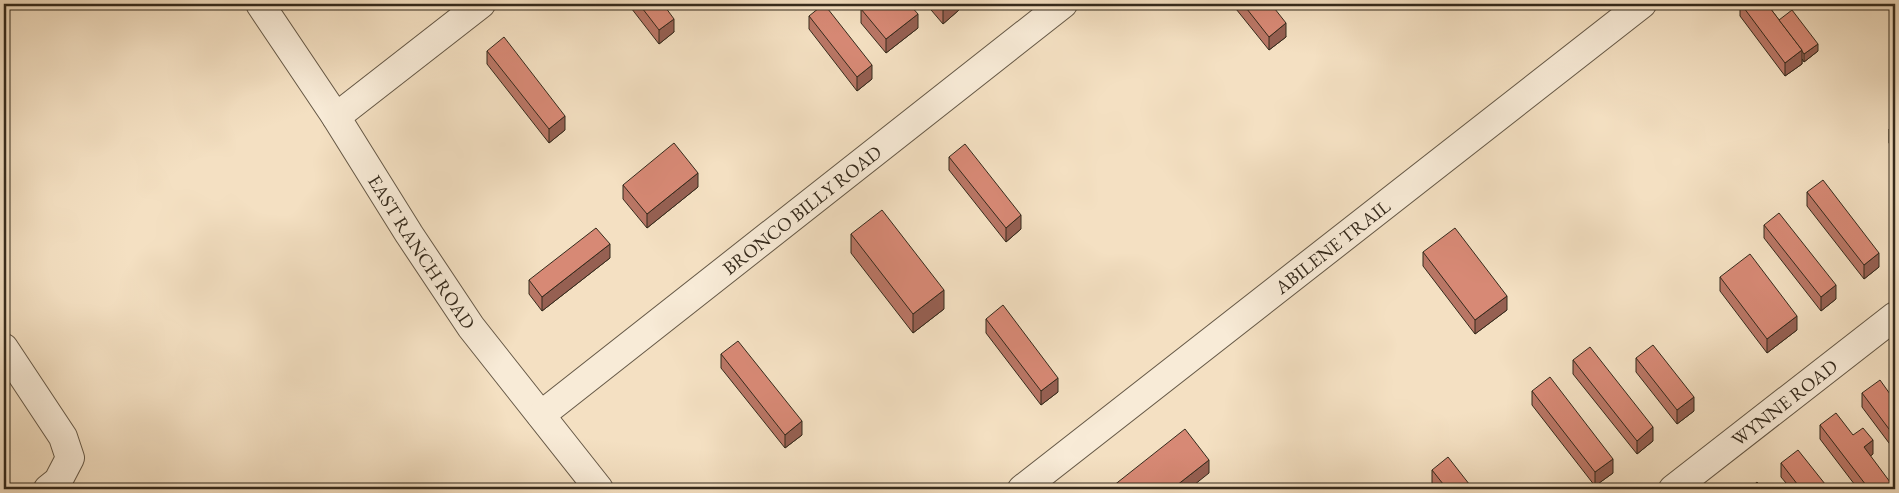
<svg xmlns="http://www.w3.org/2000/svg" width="1899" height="493" viewBox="0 0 1899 493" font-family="'EB Garamond',serif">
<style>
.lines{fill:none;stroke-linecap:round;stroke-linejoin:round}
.minor-casing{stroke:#655846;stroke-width:30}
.minor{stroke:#f8ebd7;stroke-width:28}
.wall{fill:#b97665;stroke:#352a1c}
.shaded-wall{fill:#966052;stroke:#352a1c}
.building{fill:#d78975;stroke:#352a1c}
.labels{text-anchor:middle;stroke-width:4.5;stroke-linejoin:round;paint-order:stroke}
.street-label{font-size:19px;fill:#352a1c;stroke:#f8ebd7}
</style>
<rect width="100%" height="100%" fill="#f4e0c2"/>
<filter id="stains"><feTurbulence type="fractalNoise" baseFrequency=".004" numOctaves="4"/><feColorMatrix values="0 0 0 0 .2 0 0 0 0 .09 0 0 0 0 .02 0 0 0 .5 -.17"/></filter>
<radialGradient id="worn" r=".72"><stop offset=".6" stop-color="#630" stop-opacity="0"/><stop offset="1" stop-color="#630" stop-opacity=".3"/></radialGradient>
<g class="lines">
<defs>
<g id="minor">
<path id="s1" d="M260,4L336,117L409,234L471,327L599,489"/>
<path d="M336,117L481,4"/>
<path d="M4,348L63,437L70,458L58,481L48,489"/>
<path id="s2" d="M541,415L1063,4"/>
<path id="s3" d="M1022,489L1642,4"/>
<path id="s4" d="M1673,489L1895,316"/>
</g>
</defs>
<!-- minor casing -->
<use href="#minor" class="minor-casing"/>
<!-- minor -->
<use href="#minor" class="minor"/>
</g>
<!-- wall -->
<g class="wall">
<path d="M628,4H663L674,32L659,44Z"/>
<path d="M926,4H959V10L943,24Z"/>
<path d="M1232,4H1271L1286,37L1269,50Z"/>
<path d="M1740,4H1767L1779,20L1818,51L1804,62L1802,59V64L1785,76L1740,16Z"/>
<path d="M861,9L918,28L886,53L861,23Z"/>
<path d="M809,16L872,79L857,91L809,29Z"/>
<path d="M487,51L565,130L549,143L487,64Z"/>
<path d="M1895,124V151L1889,143V129Z"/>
<path d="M949,157L1021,229L1006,242L949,170Z"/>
<path d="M623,185L698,187L647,228L623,199Z"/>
<path d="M1807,192L1879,267L1864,279L1807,206Z"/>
<path d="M1764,225L1836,299L1821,311L1764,238Z"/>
<path d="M851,234L944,309L913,333L851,253Z"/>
<path d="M1423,252L1507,310L1475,334L1423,266Z"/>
<path d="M610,258L542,311L529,294V280Z"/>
<path d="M1720,277L1797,330L1767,353L1720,291Z"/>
<path d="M986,319L1058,392L1041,405L986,333Z"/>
<path d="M721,354L802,435L785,448L721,368Z"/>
<path d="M1636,358L1694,411L1677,424L1636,372Z"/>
<path d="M1573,360L1653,441L1637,454L1573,374Z"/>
<path d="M1532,391L1613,473L1595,486L1532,405Z"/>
<path d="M1862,393L1895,401V451L1862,407Z"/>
<path d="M1820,425L1853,435L1873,454L1870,456L1893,489H1858L1820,439Z"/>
<path d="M1781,463L1829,489H1791L1781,477Z"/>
<path d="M1432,470L1473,489H1436L1432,484Z"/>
</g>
<!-- shaded-wall -->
<g class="shaded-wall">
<path d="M950,4H959V10L943,24V10Z"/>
<path d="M918,14V28L886,53V39Z"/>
<path d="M674,19V32L659,44V30Z"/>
<path d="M1286,23V37L1269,50V37Z"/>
<path d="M1818,44V51L1804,62V54Z"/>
<path d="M1802,50V64L1785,76V63Z"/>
<path d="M872,65V79L857,91V77Z"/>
<path d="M565,116V130L549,143V129Z"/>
<path d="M698,173V187L647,228V214Z"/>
<path d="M1021,215V229L1006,242V228Z"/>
<path d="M610,244V258L542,311V297Z"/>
<path d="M1879,253V267L1864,279V265Z"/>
<path d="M1836,285V299L1821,311V297Z"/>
<path d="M944,290V309L913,333V314Z"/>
<path d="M1507,296V310L1475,334V320Z"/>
<path d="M1797,316V330L1767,353V339Z"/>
<path d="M1058,378V392L1041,405V391Z"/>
<path d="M1694,397V411L1677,424V410Z"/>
<path d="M802,421V435L785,448V435Z"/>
<path d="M1653,427V441L1637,454V441Z"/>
<path d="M1873,440V454L1864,461V447Z"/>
<path d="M1613,459V473L1595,486V472Z"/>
<path d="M1209,460V473L1189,489H1172Z"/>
</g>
<!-- building -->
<g class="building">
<path d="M639,4H663L674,19L659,30Z"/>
<path d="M824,4L872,65L857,77L809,16Z"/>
<path d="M868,4H909L918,14L886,39L861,9Z"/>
<path d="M938,4H950L943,10Z"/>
<path d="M1243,4H1271L1286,23L1269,37Z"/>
<path d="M1741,4H1767L1802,50L1785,63Z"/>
<path d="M1792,10L1818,44L1804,54L1802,51V50L1779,20Z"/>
<path d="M504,37L565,116L549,129L487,51Z"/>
<path d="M1895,124V137L1889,129Z"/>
<path d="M674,143L698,173L647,214L623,185Z"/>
<path d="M965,144L1021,215L1006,228L949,157Z"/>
<path d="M1823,180L1879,253L1864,265L1807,192Z"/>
<path d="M882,210L944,290L913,314L851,234Z"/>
<path d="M1779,213L1836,285L1821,297L1764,225Z"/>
<path d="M596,228L610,244L542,297L529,280Z"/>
<path d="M1455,228L1507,296L1475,320L1423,252Z"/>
<path d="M1750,254L1797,316L1767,339L1720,277Z"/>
<path d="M1003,305L1058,378L1041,391L986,319Z"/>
<path d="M738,341L802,421L785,435L721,354Z"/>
<path d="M1653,345L1694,397L1677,410L1636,358Z"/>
<path d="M1590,347L1653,427L1637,441L1573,360Z"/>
<path d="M1550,377L1613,459L1595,472L1532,391Z"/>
<path d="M1880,380L1895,401V437L1862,393Z"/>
<path d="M1836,413L1853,435L1863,428L1873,440L1864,447L1893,486L1889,489H1869L1820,425Z"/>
<path d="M1185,429L1209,460L1172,489H1116L1113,486Z"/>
<path d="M1798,450L1829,489H1801L1781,463Z"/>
<path d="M1448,457L1473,489H1447L1432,470Z"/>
<path d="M1757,482L1763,489H1749Z"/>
</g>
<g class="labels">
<!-- street labels -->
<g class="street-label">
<text dy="7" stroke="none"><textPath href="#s2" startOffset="332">BRONCO BILLY ROAD</textPath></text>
<text dy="7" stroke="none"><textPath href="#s3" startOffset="394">ABILENE TRAIL</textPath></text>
<text dy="7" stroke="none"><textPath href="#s1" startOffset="296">EAST RANCH ROAD</textPath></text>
<text dy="7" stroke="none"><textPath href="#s4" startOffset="141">WYNNE ROAD</textPath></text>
</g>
</g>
<!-- margin -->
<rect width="1899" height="493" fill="none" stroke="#f4e0c2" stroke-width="20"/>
<rect x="5" y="5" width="1889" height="483" fill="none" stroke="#352a1c" stroke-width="2.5"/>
<rect x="10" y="10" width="1879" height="473" fill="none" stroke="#352a1c"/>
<rect width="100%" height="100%" filter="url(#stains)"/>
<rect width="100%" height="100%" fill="url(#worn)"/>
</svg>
